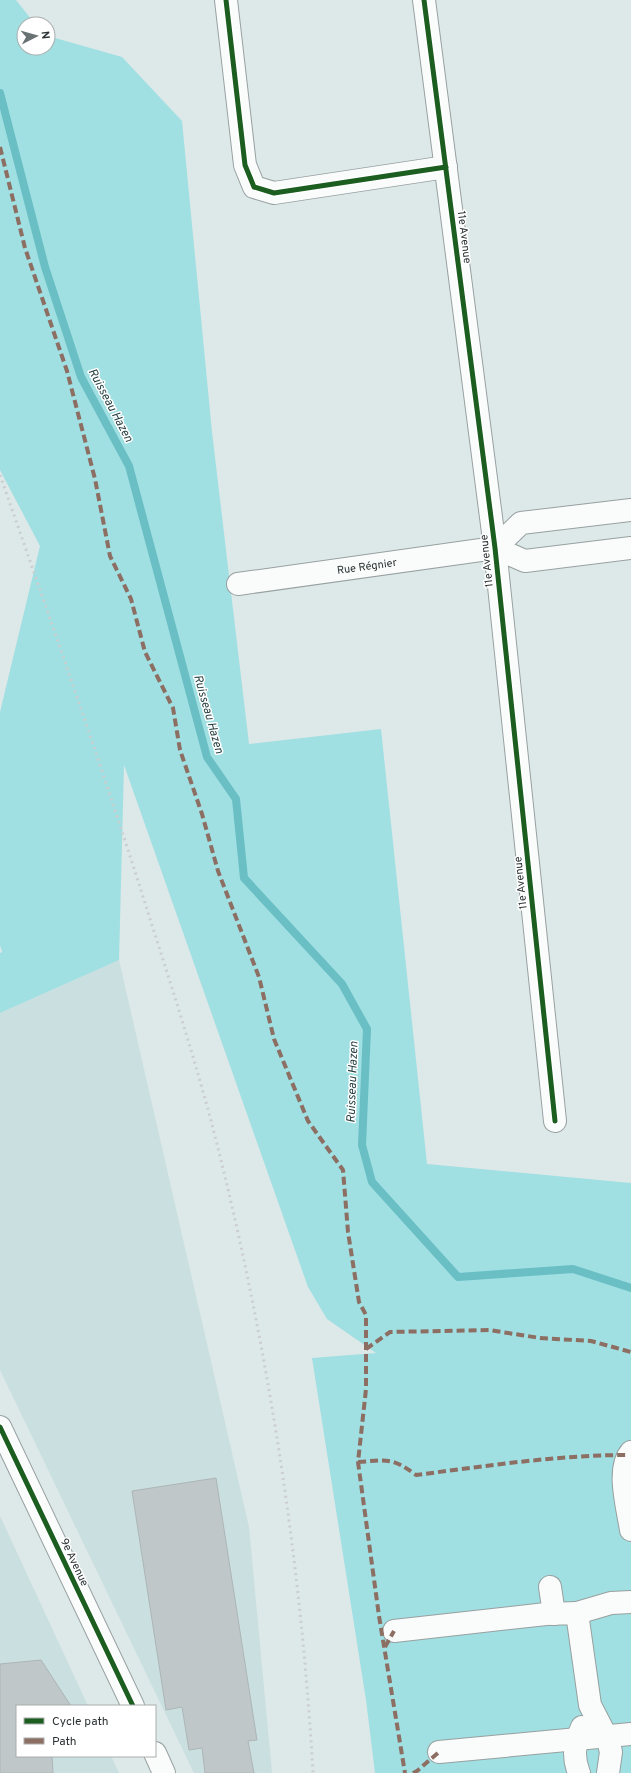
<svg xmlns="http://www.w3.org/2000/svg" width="631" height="1773" viewBox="0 0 631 1773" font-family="Overpass,sans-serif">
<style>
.built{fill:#cadfe0}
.green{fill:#a0dfe2}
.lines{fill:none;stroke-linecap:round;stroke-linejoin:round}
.stream{stroke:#69bfc4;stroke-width:8}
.building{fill:#bfc7c8;stroke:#adb5b6}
.minor-casing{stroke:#98a0a0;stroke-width:24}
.minor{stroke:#fafcfc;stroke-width:22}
.rail{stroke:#cbcece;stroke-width:3;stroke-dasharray:2 4;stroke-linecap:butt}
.quiet{stroke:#8d6e63;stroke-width:4;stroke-dasharray:8 4;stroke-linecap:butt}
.cycleway-casing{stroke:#fff;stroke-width:8}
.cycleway{stroke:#1b5e20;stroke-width:5}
.labels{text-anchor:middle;stroke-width:3;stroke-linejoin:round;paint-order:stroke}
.street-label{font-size:11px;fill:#2b3233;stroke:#fff}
.water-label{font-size:12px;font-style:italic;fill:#284143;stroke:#fff}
</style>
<rect width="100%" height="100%" fill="#dde8e8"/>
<!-- built -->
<g class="built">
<path d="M119,960L249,1527L272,1773H194L0,1370V1013Z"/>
<path d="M0,1516L88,1706H17V1756H111L119,1773H0Z"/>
</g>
<!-- green -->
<path class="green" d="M0,0H16L35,24H24V48H48V36L122,57L182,121L212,432L249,744L381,729L427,1164L631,1183V1773H375L366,1700L312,1358L376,1353L327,1319L308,1287L124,765L119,960L0,1013V953L2,952L0,945V712L40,546L0,470Z"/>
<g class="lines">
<!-- stream -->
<path class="stream" d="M0,93L45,267L81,377L129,466L207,757L236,799L244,878L342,984L367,1029L362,1145L372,1182L458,1277L573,1269L631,1288"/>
</g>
<!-- building -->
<g class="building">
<path d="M216,1478L257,1740L248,1741L254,1773H205L202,1748L189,1750L182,1707L166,1710L132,1491Z"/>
<path d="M41,1660L71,1706H17V1756H52L53,1773H0V1664Z"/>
</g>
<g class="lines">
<defs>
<g id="minor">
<path d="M226,0L245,165L254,187L274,193L446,167"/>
<path d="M424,0L495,548L555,1121"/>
<path d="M495,548L521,523L631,510"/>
<path id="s1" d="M238,584L495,548L525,561L631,548"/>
<path d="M0,1427L133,1706"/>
<path d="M631,1452C616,1469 628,1509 631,1530"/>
<path d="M550,1587L554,1614"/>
<path d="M577,1613L611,1603L631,1602"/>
<path d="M394,1631L546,1614L577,1613L590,1705L608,1740L611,1752L608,1773"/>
<path d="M439,1752L631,1734"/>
<path d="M155,1753L164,1773"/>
<path d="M579,1773C572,1756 575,1743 582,1727"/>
</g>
</defs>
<!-- minor casing -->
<use href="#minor" class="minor-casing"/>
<!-- minor -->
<use href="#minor" class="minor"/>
<!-- rail -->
<path class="rail" d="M0,475C52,624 104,772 151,922C175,997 199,1072 218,1148C269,1353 301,1562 313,1773"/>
<!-- quiet -->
<g class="quiet">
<path d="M0,147L25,248L67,371L95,479L110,556L131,599L145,652L173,708L180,750L202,814L218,871L259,977L274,1039L308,1121L343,1170L348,1232L359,1302L366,1315V1389L358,1462L379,1616L405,1773"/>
<path d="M366,1349L390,1332L489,1330L540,1338L591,1341L631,1352"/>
<path d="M358,1462C387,1460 392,1457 416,1475C486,1466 557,1455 628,1455"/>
<path d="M385,1647L394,1631"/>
<path d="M413,1773L417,1771L439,1752"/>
</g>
<defs>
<g id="cycleway">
<path d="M226,0L245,165L254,187L274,193L446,167"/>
<path d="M424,0L495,548L555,1121"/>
<path d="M0,1427L133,1706"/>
</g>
</defs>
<!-- cycleway casing -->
<use href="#cycleway" class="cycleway-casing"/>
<!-- cycleway -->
<use href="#cycleway" class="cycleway"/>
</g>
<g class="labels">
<!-- street labels -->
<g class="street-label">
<text transform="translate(465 237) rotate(83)" y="4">11e Avenue</text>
<text transform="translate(486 561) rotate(-96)" y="4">11e Avenue</text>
<text dy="4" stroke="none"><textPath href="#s1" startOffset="130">Rue Régnier</textPath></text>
<text transform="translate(520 883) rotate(-96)" y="4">11e Avenue</text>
<text transform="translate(75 1562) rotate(65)" y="4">9e Avenue</text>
</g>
<!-- water labels -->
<g class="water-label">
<text transform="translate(111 405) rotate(62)" y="4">Ruisseau Hazen</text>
<text transform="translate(209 714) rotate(74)" y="4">Ruisseau Hazen</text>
<text transform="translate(352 1082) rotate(-88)" y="4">Ruisseau Hazen</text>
</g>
</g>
<!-- legend -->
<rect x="16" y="1705" width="140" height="52" fill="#ffffff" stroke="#aaadad"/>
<rect x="24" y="1718" width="20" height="6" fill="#1b5e20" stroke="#aaadad"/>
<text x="52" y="1725" font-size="12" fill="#2b3233">Cycle path</text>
<rect x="24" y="1738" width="20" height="6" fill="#8d6e63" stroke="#aaadad"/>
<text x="52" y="1745" font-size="12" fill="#2b3233">Path</text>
<!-- north arrow -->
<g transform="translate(36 36) rotate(84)"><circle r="19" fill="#ffffff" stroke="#aaadad"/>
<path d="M0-3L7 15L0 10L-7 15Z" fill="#697272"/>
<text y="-6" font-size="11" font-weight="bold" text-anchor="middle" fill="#2b3233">N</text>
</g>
</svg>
